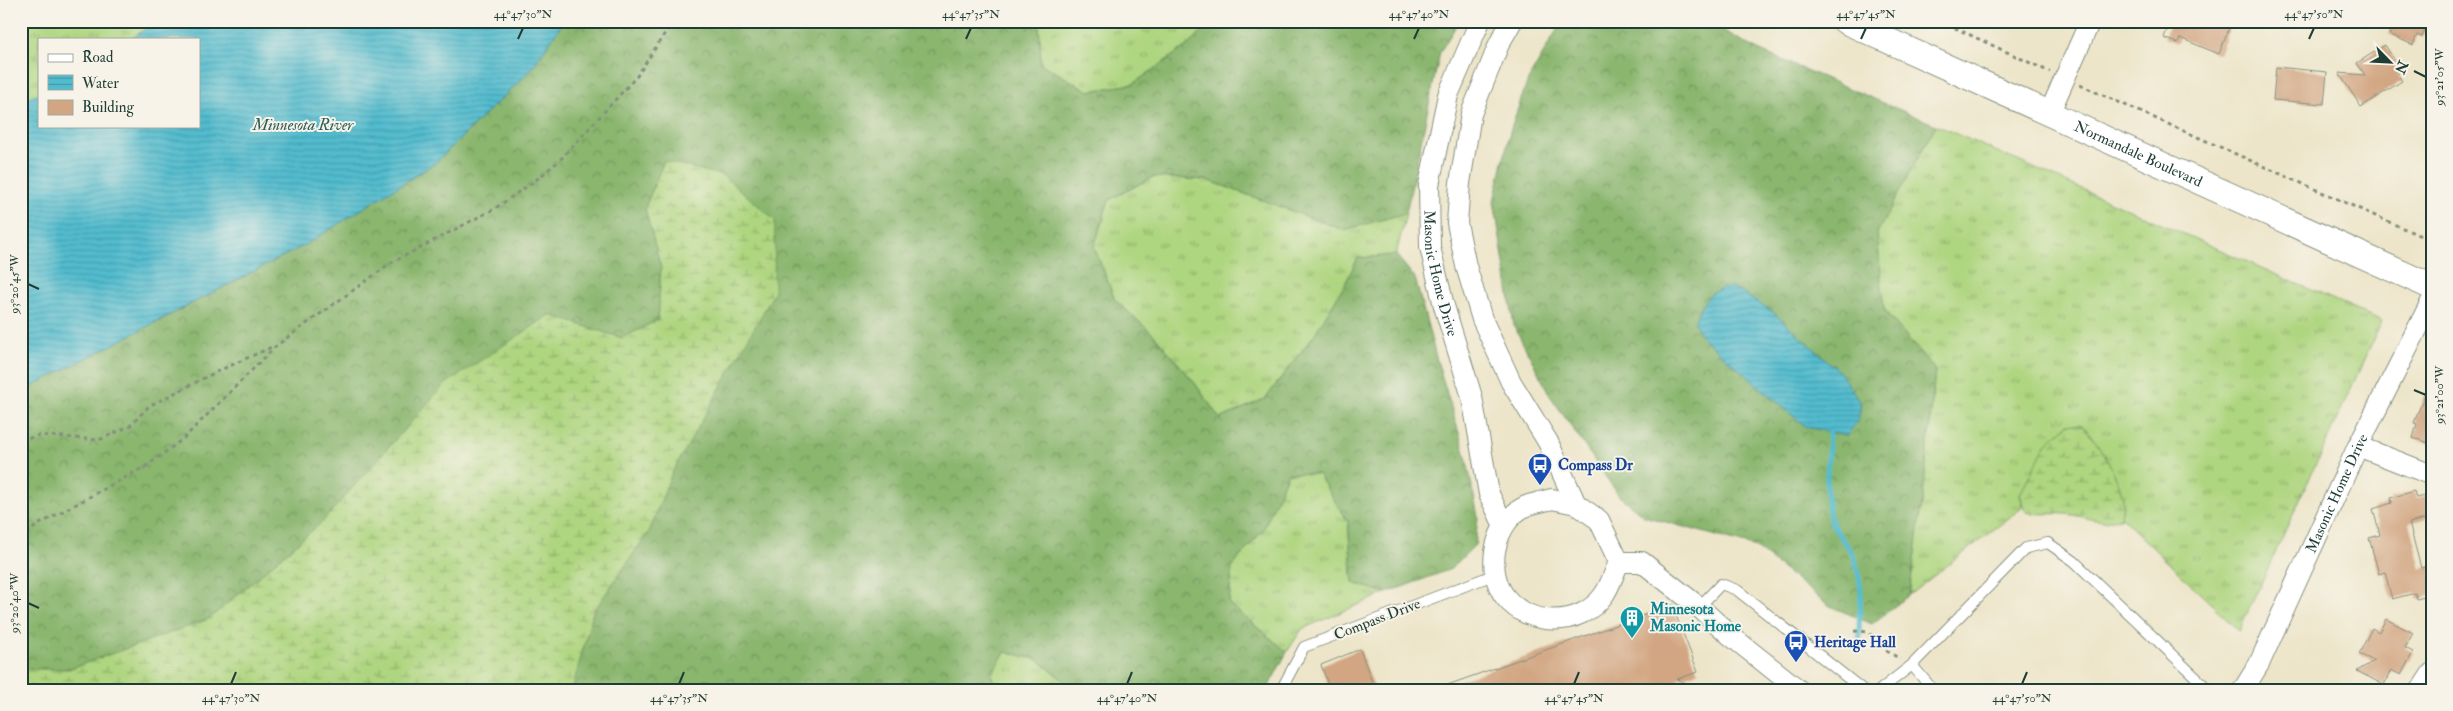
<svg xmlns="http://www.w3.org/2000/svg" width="2453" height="711" viewBox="0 0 2453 711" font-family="'IM FELL Double Pica',serif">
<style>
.grass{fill:url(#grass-tufts);stroke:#66895a}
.forest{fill:url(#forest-crowns);stroke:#547a51}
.wetland{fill:url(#wetland-marsh);stroke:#66895a}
.water{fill:url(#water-rules);stroke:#387c82}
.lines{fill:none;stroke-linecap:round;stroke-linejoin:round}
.stream{stroke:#52bccf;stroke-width:5}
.building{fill:#d2a682}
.service-casing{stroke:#86917e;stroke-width:12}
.minor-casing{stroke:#86917e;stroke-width:22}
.tertiary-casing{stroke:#86917e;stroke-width:27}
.path{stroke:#86917e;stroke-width:3;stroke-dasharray:4 4;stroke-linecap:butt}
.service{stroke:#fff;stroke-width:10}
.minor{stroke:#fff;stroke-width:20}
.tertiary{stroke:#fff;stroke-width:25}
.ticks{fill:none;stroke:#1f3d34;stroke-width:2}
.labels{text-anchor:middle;stroke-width:4;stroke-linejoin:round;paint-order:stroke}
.street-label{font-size:15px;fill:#1f3d34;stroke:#f7f3e8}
.transit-label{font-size:15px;font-weight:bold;fill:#164399;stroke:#f7f3e8;text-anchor:start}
.culture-label{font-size:15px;font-weight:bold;fill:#0d838f;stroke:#f7f3e8;text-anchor:start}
.water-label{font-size:16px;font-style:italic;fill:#2c5d5b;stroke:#f7f3e8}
.neatline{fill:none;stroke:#1f3d34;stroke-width:2}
.ticks-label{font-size:12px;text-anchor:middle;fill:#1f3d34}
</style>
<defs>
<pattern id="grass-tufts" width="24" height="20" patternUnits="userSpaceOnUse" patternTransform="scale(1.25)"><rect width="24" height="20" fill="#aed57f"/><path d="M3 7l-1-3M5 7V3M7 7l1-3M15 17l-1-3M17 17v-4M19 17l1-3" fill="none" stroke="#8dae69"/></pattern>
<pattern id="forest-crowns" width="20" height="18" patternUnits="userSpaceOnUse" patternTransform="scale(1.25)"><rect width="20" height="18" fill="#8ab66e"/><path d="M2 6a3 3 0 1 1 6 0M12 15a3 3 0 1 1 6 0" fill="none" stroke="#70955b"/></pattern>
<pattern id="wetland-marsh" width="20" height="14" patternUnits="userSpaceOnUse" patternTransform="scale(1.25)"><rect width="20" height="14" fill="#aed57f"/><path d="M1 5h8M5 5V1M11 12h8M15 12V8" fill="none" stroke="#8dae69"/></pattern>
<pattern id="water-rules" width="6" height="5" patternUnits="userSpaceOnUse" patternTransform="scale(1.25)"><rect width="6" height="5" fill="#52bccf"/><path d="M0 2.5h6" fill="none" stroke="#439aa9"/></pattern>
</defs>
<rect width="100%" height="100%" fill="#f7f3e8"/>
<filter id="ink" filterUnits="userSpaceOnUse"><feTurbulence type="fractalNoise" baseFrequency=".02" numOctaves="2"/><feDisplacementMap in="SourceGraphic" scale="10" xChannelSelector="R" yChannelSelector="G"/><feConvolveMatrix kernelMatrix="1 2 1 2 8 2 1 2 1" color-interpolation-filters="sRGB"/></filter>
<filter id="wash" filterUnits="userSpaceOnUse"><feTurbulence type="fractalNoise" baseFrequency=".0096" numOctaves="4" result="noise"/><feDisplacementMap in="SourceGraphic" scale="20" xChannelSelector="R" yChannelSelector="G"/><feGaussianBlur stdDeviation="1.12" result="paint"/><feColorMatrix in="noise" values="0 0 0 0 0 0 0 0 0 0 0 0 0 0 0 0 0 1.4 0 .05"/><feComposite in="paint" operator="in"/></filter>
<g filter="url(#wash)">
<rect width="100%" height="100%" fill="#ede5c9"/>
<!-- grass -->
<g class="grass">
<path d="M21,21H157L131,39H39V93L21,100Z"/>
<path d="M1039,21H1214L1188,45L1133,84L1089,91L1041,64Z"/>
<path d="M1936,125L2382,321L2239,631L2121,517L2123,502L2082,425L2068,424L2020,494L2023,507L1909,595L1923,496L1935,370L1884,310L1876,233Z"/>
<path d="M1153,177L1207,180L1344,230L1406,213L1396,255L1358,258L1344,286L1314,335L1266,398L1220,419L1194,382L1153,334L1115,300L1094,247L1109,200Z"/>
<path d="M1288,473L1318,474L1348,522L1353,583L1386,593L1302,629L1287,652L1229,604L1232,566L1263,530Z"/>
<path d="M1005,652L1037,659L1075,690H997L991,675Z"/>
</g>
<!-- forest -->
<g class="forest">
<path d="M564,21H1039L1041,64L1089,91L1133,84L1188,45L1214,21H1459L1440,52L1406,213L1344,230L1207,180L1153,177L1109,200L1094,247L1115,300L1153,334L1194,382L1220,419L1266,398L1314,335L1344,286L1358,258L1396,255L1415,278L1436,357L1466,456L1478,517L1475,545L1451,569L1386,593L1353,583L1348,522L1318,474L1288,473L1263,530L1232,566L1229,604L1287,652L1267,690H1075L1037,659L1005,652L991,675L997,690H572L593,612L650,530L671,475L712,399L664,161L645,208L661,268L658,320L622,338L550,315L322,522L209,619L69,669H21V392L305,245L435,163L530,71Z"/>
<path d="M1562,21H1707L1758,50L1936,125L1877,233L1884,310L1935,370L1923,496L1909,595L1872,624L1830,606L1753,546L1644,516L1619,496L1551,397L1514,326L1494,201L1511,128L1528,80Z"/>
</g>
<!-- wetland -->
<g class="wetland">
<path d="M664,161L724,176L775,220L774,293L671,475L650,530L593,612L572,690H21V669H69L209,619L322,522L445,384L550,315L622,338L658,320L661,268L645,208Z"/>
<path d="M2069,424L2082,425C2097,440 2122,480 2123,502C2123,506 2121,513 2121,517C2102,526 2086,516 2066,514C2052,513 2040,515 2026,512L2020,494L2047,443Z"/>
</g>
<!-- water -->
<g class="water">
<path d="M157,21H564L530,71L435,163L305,245L21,392V100L39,93V126H199V39H131Z"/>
<path d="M1732,287L1773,312L1839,371L1861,403L1858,420L1847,436L1806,427L1702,337L1694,322C1703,302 1708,288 1732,287Z"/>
</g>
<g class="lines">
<!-- stream -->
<path class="stream" d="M1829,432C1830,462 1822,490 1831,520C1836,537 1854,548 1857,567C1858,575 1861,584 1861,593C1860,612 1857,632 1861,651"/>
</g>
<g id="blocks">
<!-- building -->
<g class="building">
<path d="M2170,21H2232L2219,54L2180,38L2178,43L2164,38Z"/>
<path d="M2385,21H2429L2422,37L2417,35L2413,45L2389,34L2393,25Z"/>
<path d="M2385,45L2399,67L2395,70L2402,81L2361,107L2339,73L2365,75L2357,63Z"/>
<path d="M2276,67L2327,72L2324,104L2273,100Z"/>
<path d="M2430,380H2432V444L2413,438L2417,424L2414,423Z"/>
<path d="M2414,491L2416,498L2428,495L2432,509V517L2409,523L2421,568L2432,565V595L2417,599L2415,593L2392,599L2385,572L2379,574L2369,538L2380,535L2373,509L2392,503L2391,498Z"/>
<path d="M1672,605L1698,672L1677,679L1701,690H1439V688Z"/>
<path d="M2386,619L2413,633L2405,648L2413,652L2401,675L2391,670L2384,685L2357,671L2374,661L2359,654L2372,628L2379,632Z"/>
<path d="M1360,649L1375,690H1330L1321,665Z"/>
</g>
</g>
</g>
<g filter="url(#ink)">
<use href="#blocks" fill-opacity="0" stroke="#86917e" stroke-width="1"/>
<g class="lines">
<defs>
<g id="service">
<path d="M1699,607L1721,584L1737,590L1863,690"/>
<path d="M1912,665L1933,690"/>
<path d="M1281,690L1304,647L1496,574"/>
<path d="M1880,690L1912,665L2026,548L2048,543L2074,561L2209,690"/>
</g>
<g id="minor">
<path id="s1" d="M1480,21L1448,95L1429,185L1430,247L1444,306L1472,397L1489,494L1504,526"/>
<path d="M1512,21L1499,44L1471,114L1460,183L1457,223L1466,266L1482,319L1511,382L1548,442L1576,504"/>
<path d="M2049,114L2090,21"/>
<path d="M2358,446L2432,475"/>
<path d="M1552,499L1576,504L1599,520L1619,562C1614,573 1610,587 1603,596C1580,627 1530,627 1506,598C1484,571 1494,521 1526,506C1534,503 1544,501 1552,499Z"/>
<path d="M1619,562H1642L1699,607L1731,636L1799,690"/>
<path id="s2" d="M2243,690L2259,664L2358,446L2432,300"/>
<path d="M2421,690L2432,673"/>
</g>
<g id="tertiary">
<path id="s3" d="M1845,21L2432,287"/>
</g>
</defs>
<!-- service casing -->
<use href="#service" class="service-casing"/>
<!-- minor casing -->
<use href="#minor" class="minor-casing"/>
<!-- tertiary casing -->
<use href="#tertiary" class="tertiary-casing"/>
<!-- path -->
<g class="path">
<path d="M1940,21L2050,72"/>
<path d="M2080,85L2432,241"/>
<path d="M21,441L39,435L99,440L130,426L149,406L216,372L274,346"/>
<path d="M21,540L36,526L148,465L184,438L277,345L391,263L494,209L536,180L560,160L637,76L673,21"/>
<path d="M1854,631L1868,632L1887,651L1900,659"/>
</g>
<!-- service -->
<use href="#service" class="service"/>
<!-- minor -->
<use href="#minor" class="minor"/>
<!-- tertiary -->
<use href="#tertiary" class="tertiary"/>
</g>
</g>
<!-- ticks -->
<path class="ticks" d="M518,39L523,28M966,39L971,28M1414,39L1419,28M1861,39L1866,28M2309,39L2314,28M2414,71L2426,77M28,284L39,289M2414,390L2426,395M28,603L39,608M231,684L236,672M679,684L684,672M1127,684L1132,672M1574,684L1579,672M2022,684L2027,672"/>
<!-- icons -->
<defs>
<symbol id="bus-pin" viewBox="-11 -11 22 30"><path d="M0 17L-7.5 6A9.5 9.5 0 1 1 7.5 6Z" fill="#1a4fb4" stroke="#f7f3e8"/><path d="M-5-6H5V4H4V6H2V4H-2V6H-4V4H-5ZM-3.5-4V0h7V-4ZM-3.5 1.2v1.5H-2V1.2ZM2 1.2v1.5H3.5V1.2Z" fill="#fff"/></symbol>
<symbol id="building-pin" viewBox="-11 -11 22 30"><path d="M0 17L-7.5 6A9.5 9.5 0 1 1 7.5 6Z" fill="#0f9aa8" stroke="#f7f3e8"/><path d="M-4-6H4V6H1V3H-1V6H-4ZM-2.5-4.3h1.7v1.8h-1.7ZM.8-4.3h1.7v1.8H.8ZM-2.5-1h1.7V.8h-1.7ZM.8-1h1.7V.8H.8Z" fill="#fff"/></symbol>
</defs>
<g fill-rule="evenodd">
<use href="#bus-pin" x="1526" y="451" width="28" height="38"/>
<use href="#building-pin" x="1618" y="604" width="28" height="38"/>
<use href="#bus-pin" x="1782" y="628" width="28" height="38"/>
</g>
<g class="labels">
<!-- street labels -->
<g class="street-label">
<text dy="5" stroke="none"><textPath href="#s3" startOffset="322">Normandale Boulevard</textPath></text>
<text dy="5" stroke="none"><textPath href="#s1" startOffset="262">Masonic Home Drive</textPath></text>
<text dy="5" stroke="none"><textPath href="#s2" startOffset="218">Masonic Home Drive</textPath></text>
<text transform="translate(1377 619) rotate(-21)" y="5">Compass Drive</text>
</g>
<!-- transit labels -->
<g class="transit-label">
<text x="1558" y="470">Compass Dr</text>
<text x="1814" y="647">Heritage Hall</text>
</g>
<!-- culture labels -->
<g class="culture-label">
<text x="1650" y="614">Minnesota<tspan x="1650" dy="17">Masonic Home</tspan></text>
</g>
<!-- water labels -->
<g class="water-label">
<text x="303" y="130">Minnesota River</text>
</g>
</g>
<!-- margin -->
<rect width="2453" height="711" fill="none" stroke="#f7f3e8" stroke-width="55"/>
<!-- legend -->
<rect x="38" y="38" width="162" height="90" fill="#f7f3e8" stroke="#a1aaa0"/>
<rect x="48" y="54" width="25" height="8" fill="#ffffff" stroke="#a1aaa0"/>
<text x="82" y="62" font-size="15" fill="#1f3d34">Road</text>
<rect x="48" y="75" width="25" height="15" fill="url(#water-rules)" stroke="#a1aaa0"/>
<text x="82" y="88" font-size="15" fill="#1f3d34">Water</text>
<rect x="48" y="100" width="25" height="15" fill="#d2a682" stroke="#a1aaa0"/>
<text x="82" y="112" font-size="15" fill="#1f3d34">Building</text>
<!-- north arrow -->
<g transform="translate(2390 62) rotate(114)" stroke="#f7f3e8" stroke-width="4" paint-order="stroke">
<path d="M0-4L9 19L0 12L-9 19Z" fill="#1f3d34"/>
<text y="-8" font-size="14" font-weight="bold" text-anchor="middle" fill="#1f3d34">N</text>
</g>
<rect x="28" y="28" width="2398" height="656" class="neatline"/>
<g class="ticks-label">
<text x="523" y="18">44°47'30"N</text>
<text x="971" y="18">44°47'35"N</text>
<text x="1419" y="18">44°47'40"N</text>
<text x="1866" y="18">44°47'45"N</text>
<text x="2314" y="18">44°47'50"N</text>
<text transform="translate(2439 77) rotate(-90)" y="4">93°21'05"W</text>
<text transform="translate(14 284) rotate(-90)" y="4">93°20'45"W</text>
<text transform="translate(2439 395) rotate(-90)" y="4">93°21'00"W</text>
<text transform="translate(14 603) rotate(-90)" y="4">93°20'40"W</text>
<text x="231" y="702">44°47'30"N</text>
<text x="679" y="702">44°47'35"N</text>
<text x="1127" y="702">44°47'40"N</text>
<text x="1574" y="702">44°47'45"N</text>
<text x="2022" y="702">44°47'50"N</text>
</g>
</svg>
